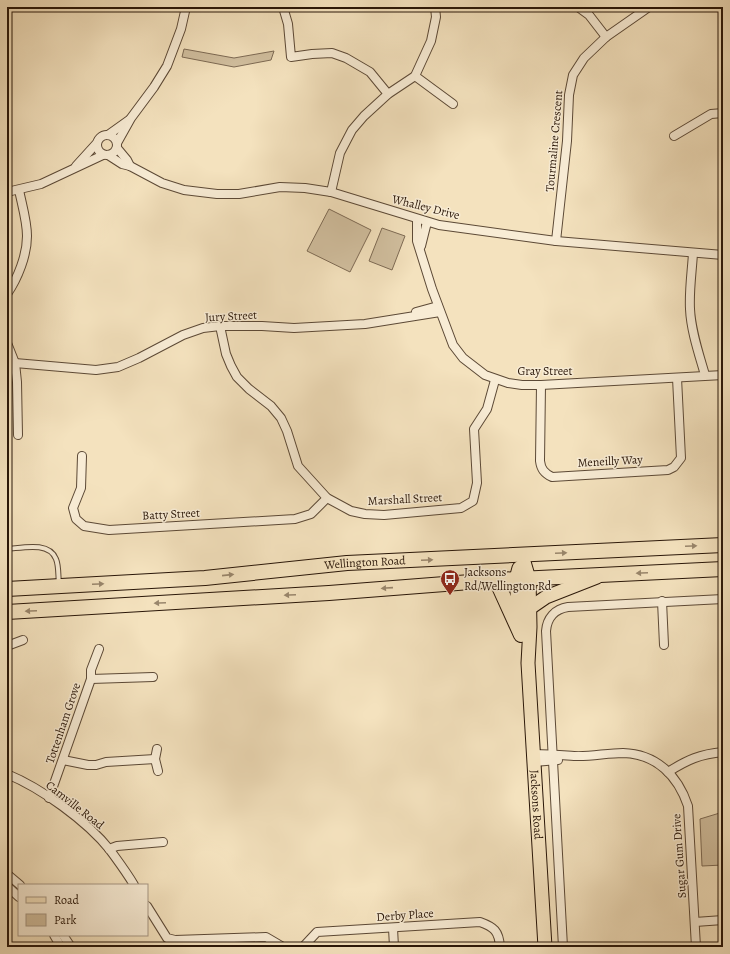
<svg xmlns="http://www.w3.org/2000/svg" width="730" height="954" viewBox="0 0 730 954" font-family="Alegreya,serif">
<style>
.green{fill:#d1bf9f;stroke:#7d6a54}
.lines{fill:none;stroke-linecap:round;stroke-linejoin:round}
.service-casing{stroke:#5c4936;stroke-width:6}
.minor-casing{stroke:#5c4936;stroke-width:10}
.primary-casing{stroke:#291608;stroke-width:15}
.trunk-casing{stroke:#291608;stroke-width:16}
.service{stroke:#f8ecd5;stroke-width:4}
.minor{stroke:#f8ecd5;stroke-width:8}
.primary{stroke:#f4e2be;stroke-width:13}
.trunk{stroke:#f4e2be;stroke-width:14}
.oneway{fill:#99866c}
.labels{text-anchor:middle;stroke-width:3;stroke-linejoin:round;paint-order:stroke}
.street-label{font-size:12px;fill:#291608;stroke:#f8ecd5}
.poi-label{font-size:12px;fill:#291608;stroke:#f8ecd5;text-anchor:start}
</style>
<rect width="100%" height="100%" fill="#f4e2be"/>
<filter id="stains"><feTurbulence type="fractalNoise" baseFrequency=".005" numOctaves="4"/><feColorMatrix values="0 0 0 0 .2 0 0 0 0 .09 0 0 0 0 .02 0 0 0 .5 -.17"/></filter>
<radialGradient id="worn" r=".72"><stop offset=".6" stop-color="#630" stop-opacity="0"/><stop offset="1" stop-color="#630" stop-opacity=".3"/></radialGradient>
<!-- green -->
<g class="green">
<path d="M184,49L234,58L274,51L271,60L234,67L182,57Z"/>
<path d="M329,209L371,230L350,272L307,251Z"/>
<path d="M382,228L405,236L392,270L369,261Z"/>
<path d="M723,812V865L702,866L700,819Z"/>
</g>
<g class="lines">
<defs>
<path id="service" d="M7,549C22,548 49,541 56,559C59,566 58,576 59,584"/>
<g id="minor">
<path d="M283,7L288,24L291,57L312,54L332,53L346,58L370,72L388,94"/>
<path d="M578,7L589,15L606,37"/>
<path d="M415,76L453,104"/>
<circle cx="107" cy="145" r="10"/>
<path d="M108,135L129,120"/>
<path d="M674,136L711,114L723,113"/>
<path d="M117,143L131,118L154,87L167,66L181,29L186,7"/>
<path d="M117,148L127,160L130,166"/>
<path d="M108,155L122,164L130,166L162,183L184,190L217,194H239L280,187L305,188L331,192L439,225L556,241L723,255"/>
<path d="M76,166L96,144"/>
<path d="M7,192L41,184L103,155"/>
<path d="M331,192L340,153L352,130L364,116L388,94L415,76L431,41L436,17L435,7"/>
<path d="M417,220V241L432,289L453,345L463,358L485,375L508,383L522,385H541L723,375"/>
<path d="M556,241L567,141L569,95L573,75L584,58L606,37L649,7"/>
<path d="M421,246L427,222"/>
<path d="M693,253C692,271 689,290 690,309C691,331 699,354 705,375"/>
<path d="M7,294C18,278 27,255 27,236C27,221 22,205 19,190"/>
<path d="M416,312L438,306"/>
<path d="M220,326L226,354L231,366L237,377L249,389L271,406L281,418L287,431L298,466L327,498L351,511L365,514L384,515L461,508L473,501L477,483L474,429L487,409L495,380"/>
<path d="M7,343L15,363L17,382L18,435"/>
<path d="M15,363L96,370L118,367L139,358L183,335L203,328L220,326H262L294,328L365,324L440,312"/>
<path d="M541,385L540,461C541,469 544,473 552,477L668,470L674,467L681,458L677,378"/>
<path d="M82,456L81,488L73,508L76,519L84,526L109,530L295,519L311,514L327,498"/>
<path d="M662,601L664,645"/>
<path d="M7,646V670"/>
<path d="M7,646L23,640"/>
<path d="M91,679L153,677"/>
<path d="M157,749L155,759L158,771"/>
<path d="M534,754C547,754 560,755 574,756C590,757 607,753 623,753C657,754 678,776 688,806L696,947"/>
<path d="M63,760L88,765H96L106,762L155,759"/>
<path d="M534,762L558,760"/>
<path d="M668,772C687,760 700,754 723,752"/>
<path d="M7,774C41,788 87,821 110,850C118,861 127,873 134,885"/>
<path d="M49,798L91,679V670L99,649"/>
<path d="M109,849L117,846L163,842"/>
<path d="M7,874L20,885"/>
<path d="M7,886L19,897"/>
<path d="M147,906L167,938L175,940L266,937L283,947"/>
<path d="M695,922L723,920"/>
<path d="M393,928L394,947"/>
<path d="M54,935L61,947"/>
<path d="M63,935L71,947"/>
<path d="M303,947L317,932L480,922C494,927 499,931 500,947"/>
<path d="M563,947L546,631C547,618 555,609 568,607L723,599"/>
</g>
<g id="primary">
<path id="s1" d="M522,555L529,579L530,627L528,663L545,947"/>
<path d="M519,568L516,579L520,630"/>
<path d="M530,608L546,597L597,577"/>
</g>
<g id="trunk">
<path d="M496,580L521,635"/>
<path id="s2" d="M7,589L205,578L347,563L723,545"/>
<path d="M7,612L329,593L496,580L723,569"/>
</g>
</defs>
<!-- service casing -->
<use href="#service" class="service-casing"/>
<!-- minor casing -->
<use href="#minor" class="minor-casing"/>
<!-- primary casing -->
<use href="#primary" class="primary-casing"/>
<!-- trunk casing -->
<use href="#trunk" class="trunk-casing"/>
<!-- service -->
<use href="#service" class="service"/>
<!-- minor -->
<use href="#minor" class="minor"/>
<!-- primary -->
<use href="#primary" class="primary"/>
<!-- trunk -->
<use href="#trunk" class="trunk"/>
</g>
<!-- one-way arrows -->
<defs><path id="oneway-solid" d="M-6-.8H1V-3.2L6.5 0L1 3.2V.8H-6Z"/></defs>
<g class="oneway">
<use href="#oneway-solid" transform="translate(691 546) rotate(-3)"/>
<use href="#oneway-solid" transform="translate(561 553) rotate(-3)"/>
<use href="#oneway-solid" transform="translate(427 560) rotate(-3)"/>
<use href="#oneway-solid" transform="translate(642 573) rotate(177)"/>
<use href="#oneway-solid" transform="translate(228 575) rotate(-6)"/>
<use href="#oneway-solid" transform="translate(98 584) rotate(-3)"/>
<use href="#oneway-solid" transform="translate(387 588) rotate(176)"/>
<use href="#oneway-solid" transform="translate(290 595) rotate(177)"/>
<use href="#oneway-solid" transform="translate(160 603) rotate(177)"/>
<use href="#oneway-solid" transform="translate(31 611) rotate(177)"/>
</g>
<!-- icons -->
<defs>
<symbol id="bus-pin" viewBox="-11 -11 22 30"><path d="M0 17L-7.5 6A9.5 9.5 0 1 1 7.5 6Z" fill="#8f2418" stroke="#f8ecd5"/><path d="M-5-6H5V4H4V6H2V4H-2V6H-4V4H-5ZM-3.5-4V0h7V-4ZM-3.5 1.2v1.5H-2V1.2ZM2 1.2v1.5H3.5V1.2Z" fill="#fff"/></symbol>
</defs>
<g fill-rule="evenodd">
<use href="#bus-pin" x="439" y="568" width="22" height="30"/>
</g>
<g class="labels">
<!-- street labels -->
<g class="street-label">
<text transform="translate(554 141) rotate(-85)" y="4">Tourmaline Crescent</text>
<text transform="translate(426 207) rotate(14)" y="4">Whalley Drive</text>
<text transform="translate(231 316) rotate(-3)" y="4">Jury Street</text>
<text x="545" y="375">Gray Street</text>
<text transform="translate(610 461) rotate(-3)" y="4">Meneilly Way</text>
<text transform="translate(405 499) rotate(-3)" y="4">Marshall Street</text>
<text transform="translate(171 514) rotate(-3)" y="4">Batty Street</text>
<text dy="4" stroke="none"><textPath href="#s2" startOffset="359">Wellington Road</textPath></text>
<text transform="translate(63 723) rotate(-71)" y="4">Tottenham Grove</text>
<text transform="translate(75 805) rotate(38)" y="4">Camville Road</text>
<text dy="4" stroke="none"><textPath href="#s1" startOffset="251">Jacksons Road</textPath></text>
<text transform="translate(679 856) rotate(-94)" y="4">Sugar Gum Drive</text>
<text transform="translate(405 915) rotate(-4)" y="4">Derby Place</text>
</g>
<!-- poi labels -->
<g class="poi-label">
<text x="464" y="576">Jacksons<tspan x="464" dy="14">Rd/Wellington Rd</tspan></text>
</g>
</g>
<!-- margin -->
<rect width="730" height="954" fill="none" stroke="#f4e2be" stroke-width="24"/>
<rect x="8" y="8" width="714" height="938" fill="none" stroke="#291608" stroke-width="2"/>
<rect x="12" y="12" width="706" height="930" fill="none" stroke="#291608"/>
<!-- legend -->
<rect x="18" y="884" width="130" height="52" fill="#f8ecd5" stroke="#a59683"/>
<rect x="26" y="897" width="20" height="6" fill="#f4e2be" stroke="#a59683"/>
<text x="54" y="904" font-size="12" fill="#291608">Road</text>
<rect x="26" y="914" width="20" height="12" fill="#d1bf9f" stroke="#a59683"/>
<text x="54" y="924" font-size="12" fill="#291608">Park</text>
<rect width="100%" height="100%" filter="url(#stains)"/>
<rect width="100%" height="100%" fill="url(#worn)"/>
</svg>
